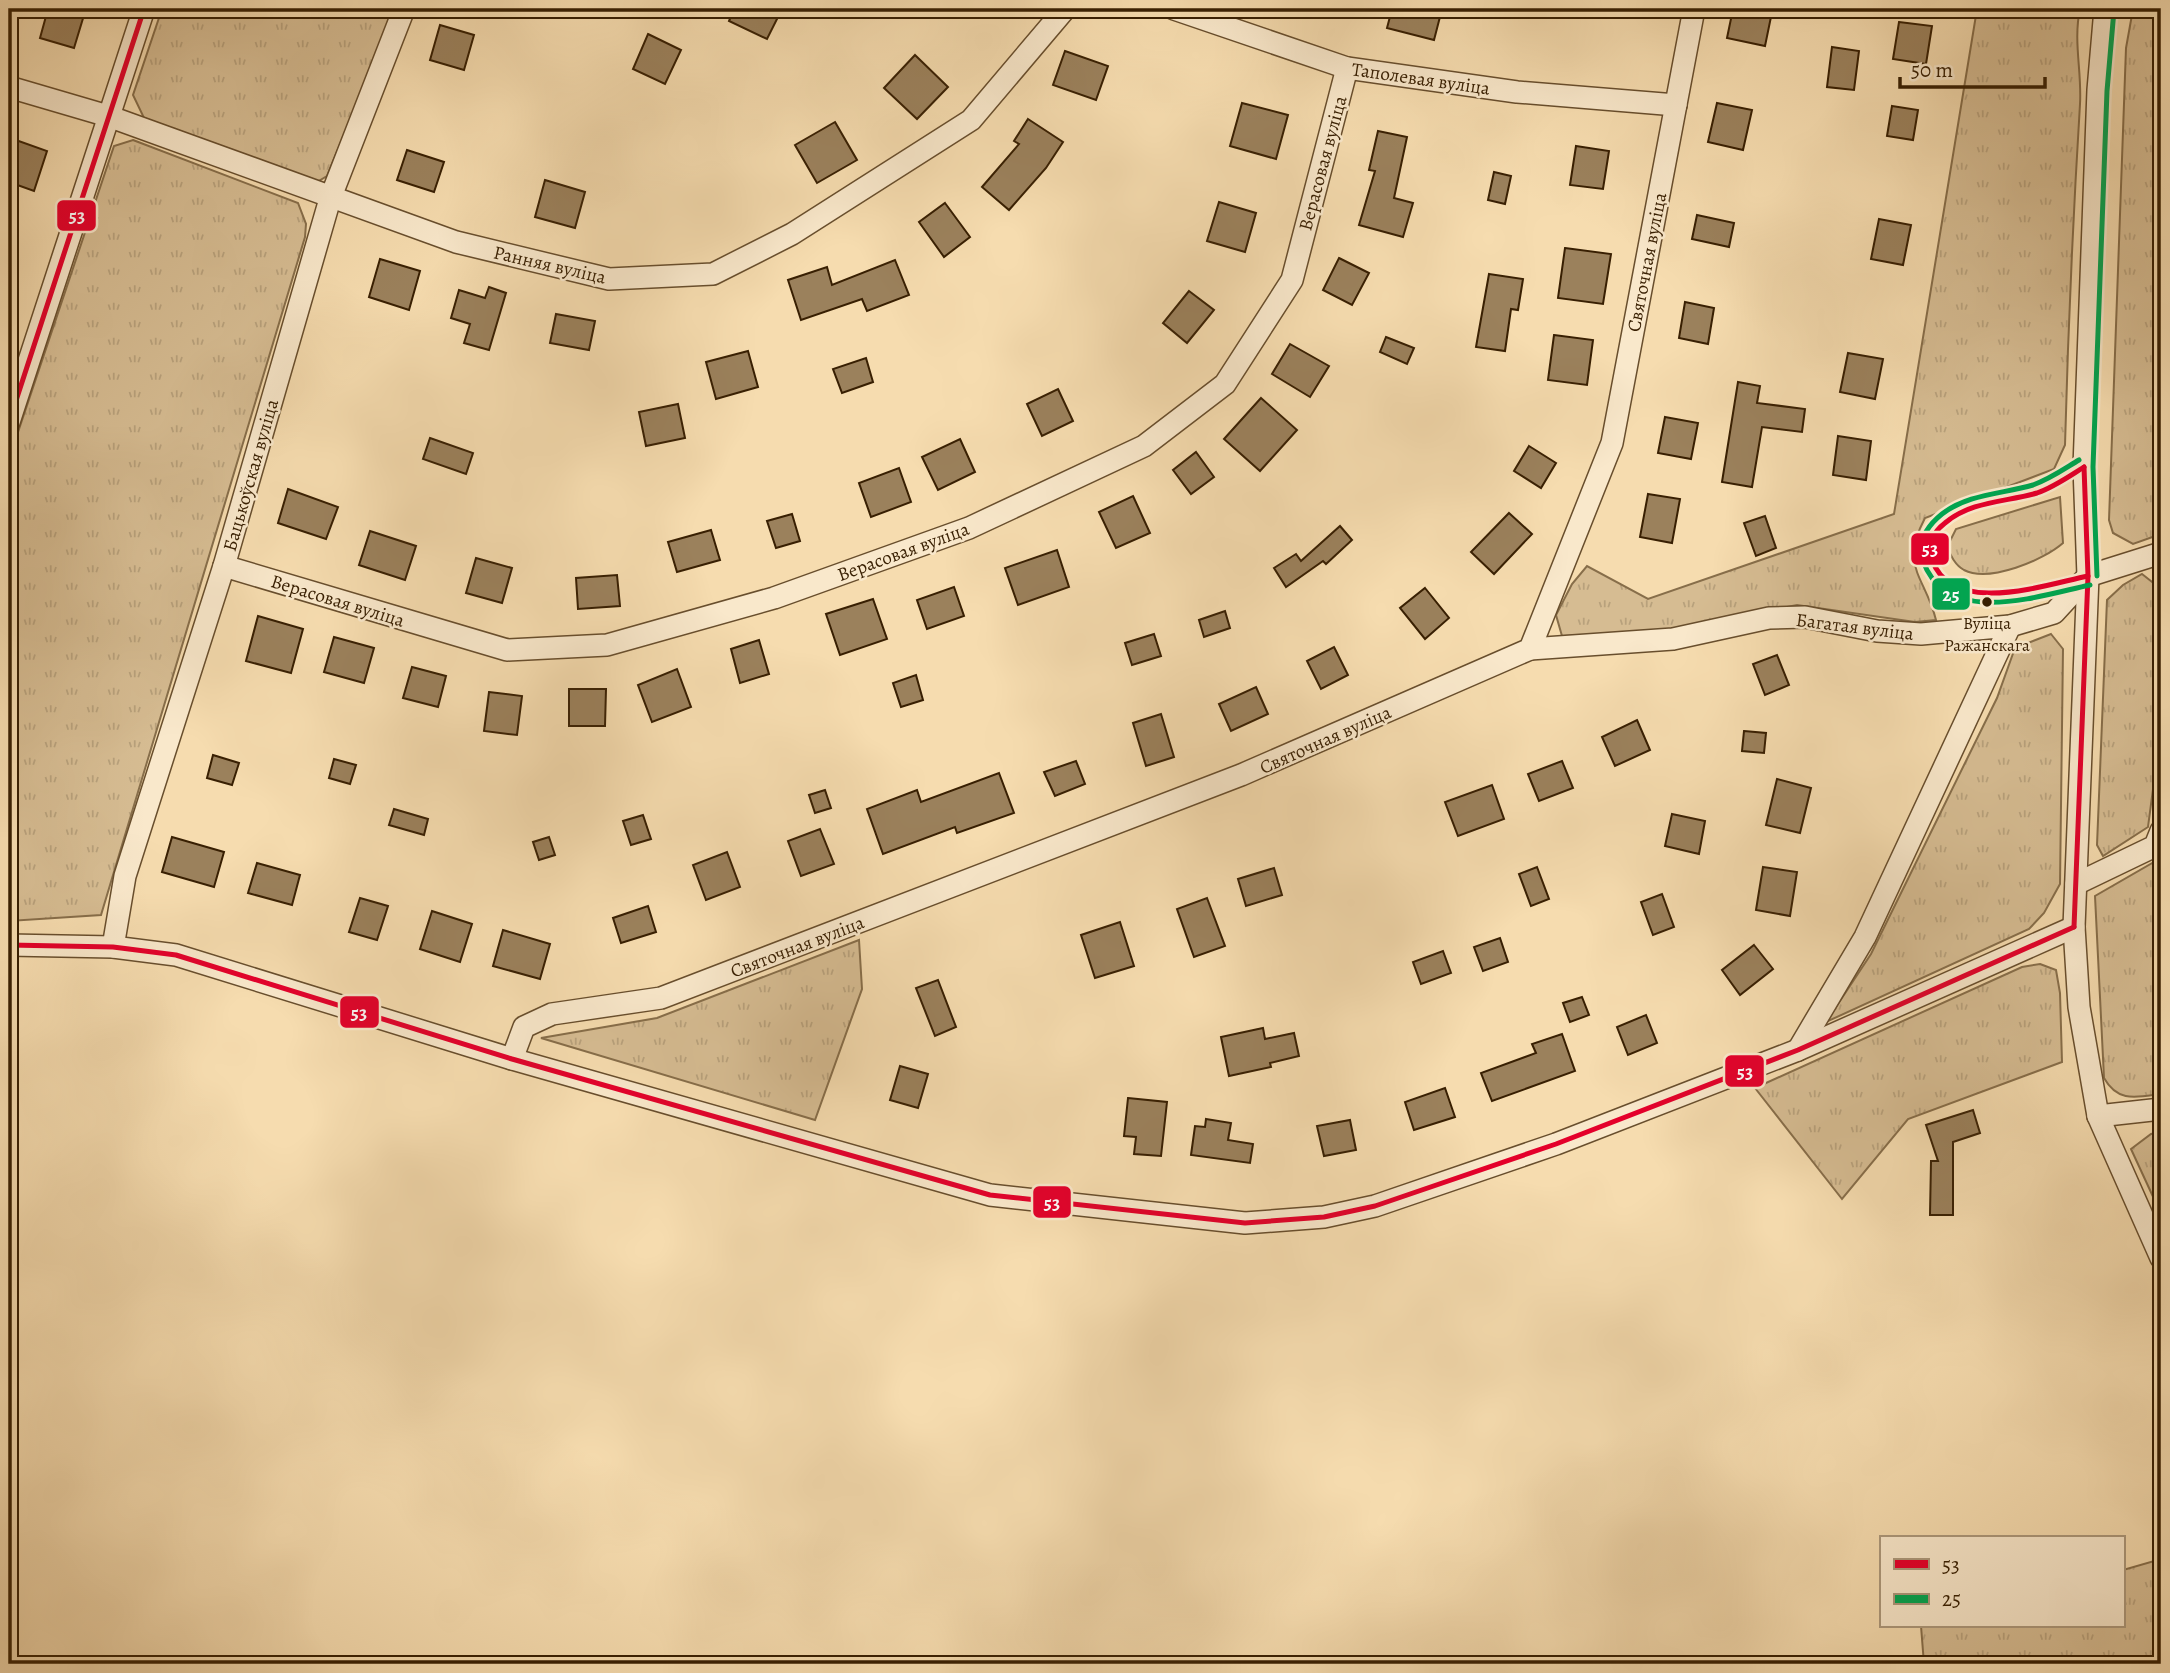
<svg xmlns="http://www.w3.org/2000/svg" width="2170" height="1673" viewBox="0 0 2170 1673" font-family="Alegreya,serif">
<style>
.grass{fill:url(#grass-tufts);stroke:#876e4a;stroke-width:2}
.building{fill:#9b815c;stroke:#381f02;stroke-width:2}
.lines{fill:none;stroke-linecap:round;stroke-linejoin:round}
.minor-casing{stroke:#684e2d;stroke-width:24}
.minor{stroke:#f9e8cb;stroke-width:21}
.bus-1-casing{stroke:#f9e8cb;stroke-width:10}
.bus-2-casing{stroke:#f9e8cb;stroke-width:10}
.bus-1{stroke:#e4002b;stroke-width:5}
.bus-2{stroke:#00a651;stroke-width:5}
.bus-dot{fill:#381f02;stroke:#f9e8cb;stroke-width:2.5}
.labels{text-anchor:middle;stroke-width:5;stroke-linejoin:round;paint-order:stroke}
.bus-label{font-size:17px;fill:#381f02;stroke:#f9e8cb}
.street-label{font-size:19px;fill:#381f02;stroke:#f9e8cb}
.line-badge{stroke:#f9e8cb;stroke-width:2.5}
.badge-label{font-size:19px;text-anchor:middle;font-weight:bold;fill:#fff}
</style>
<defs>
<pattern id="grass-tufts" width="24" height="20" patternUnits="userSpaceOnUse" patternTransform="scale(1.75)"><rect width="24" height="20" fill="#d6bc92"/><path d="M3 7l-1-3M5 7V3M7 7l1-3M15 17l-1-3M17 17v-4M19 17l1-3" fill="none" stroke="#b8a17c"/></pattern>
</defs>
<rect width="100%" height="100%" fill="#f6dcaf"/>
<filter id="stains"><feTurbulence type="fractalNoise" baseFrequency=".00286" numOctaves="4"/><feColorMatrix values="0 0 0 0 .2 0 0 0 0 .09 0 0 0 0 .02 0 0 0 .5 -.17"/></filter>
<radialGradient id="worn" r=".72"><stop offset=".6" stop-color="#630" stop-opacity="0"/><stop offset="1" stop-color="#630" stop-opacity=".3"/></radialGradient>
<!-- grass -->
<g class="grass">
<path d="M162,9H396L327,176L317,182L144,118L133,95Z"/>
<path d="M1977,9H2080C2073,41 2082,72 2080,104C2073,218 2068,331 2065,445L2054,469L1925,518C1899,567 1925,576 1936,620L1915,622L1797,605L1658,632L1562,636L1556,615L1572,584L1587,566L1648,599L1894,514Z"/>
<path d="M2133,9H2161V534L2133,544L2113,533L2109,520L2126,48Z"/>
<path d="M133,140L298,203L306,224L305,237L101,915L9,921V459L114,146Z"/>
<path d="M2060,497L2063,543C2044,560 1989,583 1964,570C1955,565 1951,556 1947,547L1956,529Z"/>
<path d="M2142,574L2161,589V729L2148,827L2103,856L2097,845L2107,600L2123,585Z"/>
<path d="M2051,634L2063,649L2060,884L2044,913L2029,929L1826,1022L1871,954L1997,698L2015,648Z"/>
<path d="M2161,858V1094C2137,1097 2118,1103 2104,1078L2095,896Z"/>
<path d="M859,940L862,989L815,1120L541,1038L657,1018Z"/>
<path d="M2040,964L2056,970L2060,993L2062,1062L1908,1119L1842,1199L1755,1088L2022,967Z"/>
<path d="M2161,1132V1214L2131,1149L2151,1134Z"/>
<path d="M2161,1559V1664H1924L1921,1626H2123V1570Z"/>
</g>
<!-- building -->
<g class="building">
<path d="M48,9L84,15L74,48L40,38Z"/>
<path d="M734,9H782L767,39L729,21Z"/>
<path d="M1392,9H1442L1434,40L1387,28Z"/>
<path d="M1733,9L1772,12L1765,46L1727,38Z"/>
<path d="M1899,22L1932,26L1926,64L1893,59Z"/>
<path d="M440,25L474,35L464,70L430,60Z"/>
<path d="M648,34L681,50L665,84L633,69Z"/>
<path d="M1832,47L1859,51L1854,90L1827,87Z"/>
<path d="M1065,51L1108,66L1096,100L1053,85Z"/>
<path d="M915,55L948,87L917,119L884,88Z"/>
<path d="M1242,103L1288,115L1276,159L1230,146Z"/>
<path d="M1717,103L1752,110L1743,150L1708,142Z"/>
<path d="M1892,106L1918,110L1913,140L1887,136Z"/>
<path d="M1028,119L1063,142L1046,168L1009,210L982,187L1019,144L1014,141Z"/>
<path d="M835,122L857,160L817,183L795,145Z"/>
<path d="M1378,131L1407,137L1394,198L1413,203L1403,237L1359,225L1375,171L1369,170Z"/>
<path d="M13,139L47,151L34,191L9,182V151Z"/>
<path d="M1576,146L1609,151L1603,189L1570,185Z"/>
<path d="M407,150L444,162L434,192L397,180Z"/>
<path d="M1494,172L1511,176L1505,204L1488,200Z"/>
<path d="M545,180L585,192L575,228L535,217Z"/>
<path d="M1219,202L1256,213L1245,252L1207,241Z"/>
<path d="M945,203L970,237L944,257L919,222Z"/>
<path d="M1697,215L1734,223L1729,247L1692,239Z"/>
<path d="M1879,219L1911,225L1903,265L1871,259Z"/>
<path d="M1565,248L1611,254L1603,304L1558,298Z"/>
<path d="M1339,258L1369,273L1352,305L1323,290Z"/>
<path d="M380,259L420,271L409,310L369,297Z"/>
<path d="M895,260L909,295L867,311L862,299L801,320L788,280L827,267L832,285Z"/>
<path d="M1489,274L1523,279L1518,310L1511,309L1505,351L1476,347Z"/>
<path d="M489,287L506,293L489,350L464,343L470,324L451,318L459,290L485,298Z"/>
<path d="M1189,291L1214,310L1187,343L1163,323Z"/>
<path d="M1685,302L1714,308L1708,344L1679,338Z"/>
<path d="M556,314L595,321L589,350L550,343Z"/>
<path d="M1554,335L1593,340L1587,385L1548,380Z"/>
<path d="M1386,337L1414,348L1407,364L1380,352Z"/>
<path d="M1290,344L1329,366L1310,397L1272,374Z"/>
<path d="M748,351L758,387L716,399L706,362Z"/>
<path d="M1848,353L1883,359L1875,399L1840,392Z"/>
<path d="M866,358L873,382L842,393L833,369Z"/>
<path d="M1738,382L1760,386L1757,403L1805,409L1802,432L1762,427L1752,487L1722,482Z"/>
<path d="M1058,389L1073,421L1042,436L1027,404Z"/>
<path d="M1261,398L1297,430L1260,471L1224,439Z"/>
<path d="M678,404L685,438L646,446L639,412Z"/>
<path d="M1665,417L1698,423L1691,459L1658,453Z"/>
<path d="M1838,436L1871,441L1866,480L1833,475Z"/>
<path d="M430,438L473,453L466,474L423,459Z"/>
<path d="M960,439L975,472L938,490L922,457Z"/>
<path d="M1529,446L1556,463L1541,488L1514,471Z"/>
<path d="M1196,452L1214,477L1191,494L1173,470Z"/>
<path d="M899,468L911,502L871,517L859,483Z"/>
<path d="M288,489L338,507L326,539L278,523Z"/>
<path d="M1648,494L1680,499L1672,543L1640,537Z"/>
<path d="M1133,496L1150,533L1116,548L1099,512Z"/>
<path d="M1509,513L1532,534L1494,574L1471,552Z"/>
<path d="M792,514L800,541L776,548L767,521Z"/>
<path d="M1765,516L1776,548L1756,556L1744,523Z"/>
<path d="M1340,526L1352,540L1326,564L1323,561L1286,587L1274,568L1296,554L1301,561Z"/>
<path d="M711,530L720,560L677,572L668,542Z"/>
<path d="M370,531L416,546L405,580L359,565Z"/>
<path d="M1057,550L1069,587L1018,605L1005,568Z"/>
<path d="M476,558L512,568L502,603L466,593Z"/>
<path d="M617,575L620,606L578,609L576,578Z"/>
<path d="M954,587L964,616L927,629L917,600Z"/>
<path d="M1425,588L1449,618L1425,639L1400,608Z"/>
<path d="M873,599L887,639L840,655L826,614Z"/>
<path d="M1225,611L1230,628L1204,637L1199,620Z"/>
<path d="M258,616L303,629L291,673L246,661Z"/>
<path d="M1154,634L1161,656L1132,665L1125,643Z"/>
<path d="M334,637L374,648L364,683L324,672Z"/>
<path d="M759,640L769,674L740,683L731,649Z"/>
<path d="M1334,647L1348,675L1321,689L1307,661Z"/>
<path d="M1777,655L1789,685L1765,695L1753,664Z"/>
<path d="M412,667L446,676L438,707L403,698Z"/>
<path d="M677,669L691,707L652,722L638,685Z"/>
<path d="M916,675L923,700L901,707L893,683Z"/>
<path d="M1256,687L1268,714L1231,731L1219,704Z"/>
<path d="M569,689H606L605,726H569Z"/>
<path d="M489,692L522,696L517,735L484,731Z"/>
<path d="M1161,714L1174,757L1146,766L1133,723Z"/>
<path d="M1637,720L1650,750L1615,766L1602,737Z"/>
<path d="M1744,731L1766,733L1764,753L1742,751Z"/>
<path d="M213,755L239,763L232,785L207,778Z"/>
<path d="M334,759L356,765L350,784L329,778Z"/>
<path d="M1076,761L1085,784L1055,796L1044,772Z"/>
<path d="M1562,761L1573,788L1539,801L1528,774Z"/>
<path d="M999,773L1014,813L957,833L955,827L883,854L867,809L917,790L921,802Z"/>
<path d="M1777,779L1811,788L1800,833L1766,825Z"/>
<path d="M1492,785L1504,819L1458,836L1445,802Z"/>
<path d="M825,790L831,808L815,813L809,795Z"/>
<path d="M394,809L428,819L424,835L389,825Z"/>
<path d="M1672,814L1705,821L1699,854L1665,846Z"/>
<path d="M643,815L651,839L631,845L623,821Z"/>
<path d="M820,829L834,864L801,876L788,841Z"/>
<path d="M172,837L224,852L214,887L162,872Z"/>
<path d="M549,837L555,855L539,860L533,842Z"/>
<path d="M727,852L740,887L706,900L693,865Z"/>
<path d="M257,863L300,875L292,905L248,893Z"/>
<path d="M1537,867L1549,899L1531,906L1519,874Z"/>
<path d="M1763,867L1797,872L1790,916L1756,910Z"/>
<path d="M1274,868L1282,895L1246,906L1238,879Z"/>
<path d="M1662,894L1674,927L1653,935L1641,902Z"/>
<path d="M360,898L388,906L377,940L349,932Z"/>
<path d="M1207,898L1225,946L1194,957L1177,909Z"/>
<path d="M648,906L656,932L621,943L613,918Z"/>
<path d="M432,911L472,924L460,962L420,949Z"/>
<path d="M1120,922L1134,966L1095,978L1081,935Z"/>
<path d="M503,930L550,944L540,979L493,966Z"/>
<path d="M1500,938L1508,962L1483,971L1474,947Z"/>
<path d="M1754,945L1773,969L1740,995L1722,970Z"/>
<path d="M1443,951L1451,973L1421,984L1413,962Z"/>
<path d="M938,980L956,1027L935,1036L916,988Z"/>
<path d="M1582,997L1589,1015L1570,1022L1563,1003Z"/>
<path d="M1646,1015L1657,1043L1628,1055L1617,1027Z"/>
<path d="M1263,1028L1265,1039L1294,1033L1299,1056L1270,1063L1271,1067L1229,1076L1221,1037Z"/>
<path d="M1562,1034L1575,1071L1492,1101L1481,1073L1536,1053L1532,1044Z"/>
<path d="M900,1066L928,1074L918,1108L890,1100Z"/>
<path d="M1445,1088L1455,1117L1414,1130L1405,1102Z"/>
<path d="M1128,1098L1167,1102L1161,1156L1134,1154L1136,1137L1124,1136Z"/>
<path d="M1973,1110L1980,1133L1953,1142V1215H1930L1931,1161H1938L1926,1125Z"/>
<path d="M1206,1119L1231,1123L1228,1140L1253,1144L1250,1163L1191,1155L1195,1126L1205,1127Z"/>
<path d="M1350,1120L1356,1150L1324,1156L1317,1126Z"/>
</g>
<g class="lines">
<defs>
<g id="minor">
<path d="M1174,9L1347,68L1517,92L1676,105"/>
<path d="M2105,9L2098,90L2084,467L2088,576L2074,927L2079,1007L2098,1116L2161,1258"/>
<path d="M9,87L108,116L456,242L609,279L713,274L792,234L971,120L1065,9"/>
<path d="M9,422L144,9"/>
<path d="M224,566L507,650L607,645L774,598L969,528L1144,446L1225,384L1292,280L1347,68"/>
<path d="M1530,649L1673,639L1769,618L1805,617L1877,631L1921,634L2010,626L2054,613L2088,576L2161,553"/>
<path d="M2076,884L2155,846L2161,831"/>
<path d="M9,945L113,947L176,955L512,1059L990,1195L1245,1223L1324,1217L1375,1206L1556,1144L1798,1050L2074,927"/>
<path d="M113,947L125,876L224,566L330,199L404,9"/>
<path d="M1798,1050L1865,937L2010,626"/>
<path d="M512,1059L524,1027L552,1014L661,998L1241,775L1530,649L1612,443L1694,9"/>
<path d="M2098,1116L2161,1109"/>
</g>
</defs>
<!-- minor casing -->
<use href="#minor" class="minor-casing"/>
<!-- minor -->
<use href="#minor" class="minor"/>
<defs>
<g id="bus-1">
<path d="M9,422L144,9"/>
<path d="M2084,467C2068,477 2054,487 2037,493C2006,502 1971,501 1945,523C1933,532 1927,545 1932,560C1953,617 2044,585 2088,576"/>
<path d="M2074,927L2088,576L2084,467"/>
<path d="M9,945L113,947L176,955L512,1059L990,1195L1245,1223L1324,1217L1375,1206L1556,1144L1798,1050L2074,927"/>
</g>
<g id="bus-2">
<path d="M2079,460C2064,469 2050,479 2033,485C2002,494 1968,494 1942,514C1927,526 1917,542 1923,561C1947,628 2038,596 2090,585"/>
<path d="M2097,576L2093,467L2107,91L2114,10"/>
</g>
</defs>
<!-- bus-1 casing -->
<use href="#bus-1" class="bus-1-casing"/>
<!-- bus-2 casing -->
<use href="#bus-2" class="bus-2-casing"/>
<!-- bus-1 -->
<use href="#bus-1" class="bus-1"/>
<!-- bus-2 -->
<use href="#bus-2" class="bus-2"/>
</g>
<!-- markers -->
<circle class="bus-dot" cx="1987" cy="602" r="6"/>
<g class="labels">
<!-- bus labels -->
<g class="bus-label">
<text x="1987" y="629">Вуліца<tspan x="1987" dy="22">Ражанскага</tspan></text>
</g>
<!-- street labels -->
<g class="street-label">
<text transform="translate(1421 78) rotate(8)" y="7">Таполевая вуліца</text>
<text transform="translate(1322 163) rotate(-75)" y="7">Верасовая вуліца</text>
<text transform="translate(1646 262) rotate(-79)" y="7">Святочная вуліца</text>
<text transform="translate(550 264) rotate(13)" y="7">Ранняя вуліца</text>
<text transform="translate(250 475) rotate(-74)" y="7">Бацькоўская вуліца</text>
<text transform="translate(903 551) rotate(-20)" y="7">Верасовая вуліца</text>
<text transform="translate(338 600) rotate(17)" y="7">Верасовая вуліца</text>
<text transform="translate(1855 626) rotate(7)" y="7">Багатая вуліца</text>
<text transform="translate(1325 739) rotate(-24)" y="7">Святочная вуліца</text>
<text transform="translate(797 946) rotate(-21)" y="7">Святочная вуліца</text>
</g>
</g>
<g class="line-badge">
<rect x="56" y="199" width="41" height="33" rx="7" fill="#e4002b"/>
<rect x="1910" y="532" width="40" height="34" rx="7" fill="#e4002b"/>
<rect x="1931" y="577" width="40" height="34" rx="7" fill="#00a651"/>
<rect x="339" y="995" width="41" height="34" rx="7" fill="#e4002b"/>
<rect x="1724" y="1054" width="41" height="34" rx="7" fill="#e4002b"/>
<rect x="1032" y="1185" width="40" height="34" rx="7" fill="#e4002b"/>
</g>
<g class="badge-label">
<text x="77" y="222">53</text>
<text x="1930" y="555">53</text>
<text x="1951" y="601">25</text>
<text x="359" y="1019">53</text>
<text x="1745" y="1078">53</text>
<text x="1052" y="1209">53</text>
</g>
<!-- margin -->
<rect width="2170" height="1673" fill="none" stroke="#f6dcaf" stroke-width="35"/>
<rect x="10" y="10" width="2149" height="1652" fill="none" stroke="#381f02" stroke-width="3.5"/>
<rect x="18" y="18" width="2135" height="1638" fill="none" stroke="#381f02" stroke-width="2"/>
<!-- legend -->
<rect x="1880" y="1536" width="245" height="91" fill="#f9e8cb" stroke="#ac987b" stroke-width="2"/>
<rect x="1894" y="1559" width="35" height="10" fill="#e4002b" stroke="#ac987b" stroke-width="2"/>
<text x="1942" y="1572" font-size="21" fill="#381f02">53</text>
<rect x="1894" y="1594" width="35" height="10" fill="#00a651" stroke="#ac987b" stroke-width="2"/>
<text x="1942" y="1606" font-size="21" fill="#381f02">25</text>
<!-- scale -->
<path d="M1900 77v10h145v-10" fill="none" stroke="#381f02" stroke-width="3.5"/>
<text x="1911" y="77" font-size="21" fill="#381f02" stroke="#f9e8cb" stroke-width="5" paint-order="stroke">50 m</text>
<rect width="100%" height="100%" filter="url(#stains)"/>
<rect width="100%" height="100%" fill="url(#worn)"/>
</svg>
